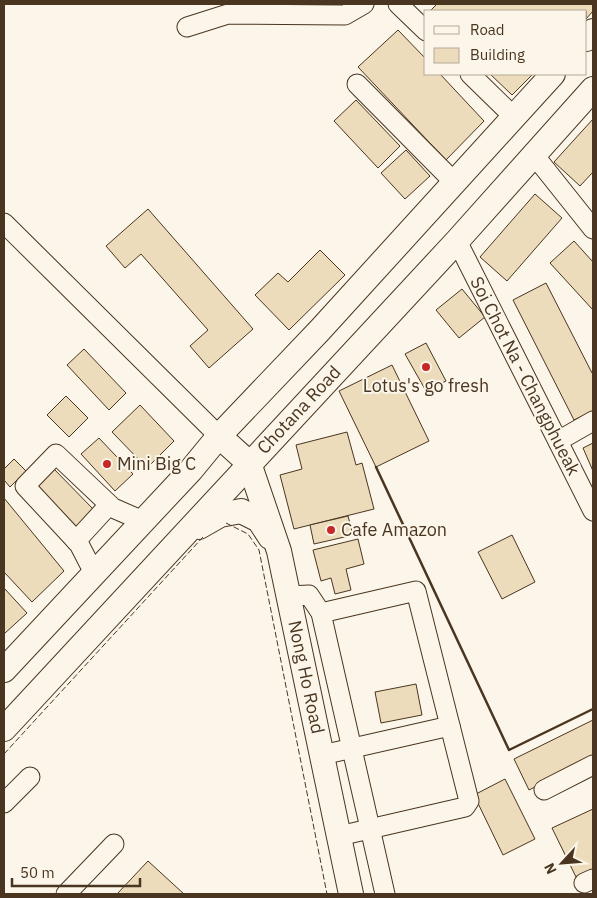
<svg xmlns="http://www.w3.org/2000/svg" width="597" height="898" viewBox="0 0 597 898" font-family="'IBM Plex Sans',sans-serif">
<style>
.building{fill:#ecdcbc;stroke:#4a3520}
.lines{fill:none;stroke-linecap:round;stroke-linejoin:round}
.minor-casing{stroke:#4a3520;stroke-width:21}
.major-casing{stroke:#4a3520;stroke-width:26}
.minor{stroke:#fbf6e9;stroke-width:19}
.major{stroke:#fbf6e9;stroke-width:24}
.fence{stroke:#4a3520;stroke-width:1;stroke-dasharray:6 2.5;stroke-linecap:butt}
.wall{stroke:#4a3520;stroke-width:2.5}
.poi-dot{fill:#c62828;stroke:#fbf6e9;stroke-width:2}
.labels{text-anchor:middle;stroke-width:4;stroke-linejoin:round;paint-order:stroke}
.street-label{font-size:18px;fill:#4a3520;stroke:#fbf6e9}
.poi-label{font-size:18px;fill:#4a3520;stroke:#fbf6e9;text-anchor:start}
</style>
<rect width="100%" height="100%" fill="#fbf6e9"/>
<!-- building -->
<g class="building">
<path d="M437,4H593V11L586,19V11H430Z"/>
<path d="M398,30L426,59V74H440L484,121L446,160L358,67Z"/>
<path d="M490,74H533L512,95Z"/>
<path d="M356,100L400,146L378,168L334,121Z"/>
<path d="M593,119V172L580,186L554,162Z"/>
<path d="M406,150L430,176L405,199L381,173Z"/>
<path d="M535,194L562,218L507,281L480,257Z"/>
<path d="M148,209L253,329L209,368L190,346L208,330L141,254L125,268L106,246Z"/>
<path d="M574,241L593,262V310L550,263Z"/>
<path d="M320,250L345,275L289,330L255,295L278,273L288,282Z"/>
<path d="M546,283L592,373H593V411L574,420L513,300Z"/>
<path d="M462,289L485,317L459,338L436,310Z"/>
<path d="M426,343L446,381L426,391L405,354Z"/>
<path d="M84,349L126,393L109,410L67,365Z"/>
<path d="M392,365L429,441L376,467L339,391Z"/>
<path d="M66,396L88,418L69,437L47,415Z"/>
<path d="M140,405L174,441L147,468L112,432Z"/>
<path d="M347,432L356,465L362,463L374,509L294,529L280,475L302,469L296,445Z"/>
<path d="M99,438L133,474L115,491L81,454Z"/>
<path d="M593,443V471L583,448Z"/>
<path d="M14,459L26,471L10,487L4,480V469Z"/>
<path d="M54,469L95,511L78,528L37,486Z"/>
<path d="M4,498L64,571L32,602L4,572Z"/>
<path d="M348,516L353,535L314,544L310,525Z"/>
<path d="M512,535L535,582L502,599L478,552Z"/>
<path d="M358,539L364,564L346,569L351,590L335,594L331,578L321,581L313,550Z"/>
<path d="M4,588L27,613L4,634Z"/>
<path d="M416,684L422,715L381,723L375,692Z"/>
<path d="M593,720V758L529,790L514,759Z"/>
<path d="M505,779L535,839L503,855L474,795Z"/>
<path d="M593,809V869L576,877L552,828Z"/>
<path d="M148,861L184,894H117Z"/>
</g>
<g class="lines">
<defs>
<g id="minor">
<path d="M398,4L426,31"/>
<path d="M187,27L228,14L345,15L364,4"/>
<path d="M470,74L513,116"/>
<path d="M357,84L454,182"/>
<path d="M534,155L593,229"/>
<path d="M4,223L219,436"/>
<path d="M457,241L593,511"/>
<path d="M558,441L593,421"/>
<path d="M76,541L109,505"/>
<path d="M94,573L79,544L25,486L56,454L113,508L143,521"/>
<path d="M289,596L309,595L321,613L385,894"/>
<path d="M321,613L416,591L469,801L465,807L339,836"/>
<path d="M322,755L450,726"/>
<path d="M544,790L593,765"/>
<path d="M4,803L30,777"/>
<path d="M584,883L593,879"/>
<path d="M66,894L114,844"/>
</g>
<g id="major">
<path d="M586,39L593,31"/>
<path d="M219,436L249,463L279,551L351,894"/>
<path d="M199,527L220,515L241,511L259,520L270,537"/>
<path d="M4,670L191,470L219,436L320,330L553,74"/>
<path d="M4,729L457,241L593,89"/>
</g>
</defs>
<!-- minor casing -->
<use href="#minor" class="minor-casing"/>
<!-- major casing -->
<use href="#major" class="major-casing"/>
<!-- minor -->
<use href="#minor" class="minor"/>
<!-- major -->
<use href="#major" class="major"/>
<!-- fence -->
<g class="fence">
<path d="M226,523L248,534L259,550L327,894"/>
<path d="M4,754L203,537"/>
</g>
<!-- wall -->
<path class="wall" d="M376,467L509,750L593,709"/>
</g>
<!-- markers -->
<g class="poi-dot">
<circle cx="426" cy="367" r="5"/>
<circle cx="107" cy="464" r="5"/>
<circle cx="331" cy="530" r="5"/>
</g>
<g class="labels">
<!-- street labels -->
<g class="street-label">
<text transform="translate(525 376) rotate(63)" y="6">Soi Chot Na - Changphueak</text>
<text transform="translate(299 410) rotate(-47)" y="6">Chotana Road</text>
<text transform="translate(306 677) rotate(78)" y="6">Nong Ho Road</text>
</g>
<!-- poi labels -->
<g class="poi-label">
<text x="426" y="392" text-anchor="middle">Lotus's go fresh</text>
<text x="117" y="470">Mini Big C</text>
<text x="341" y="536">Cafe Amazon</text>
</g>
</g>
<!-- border -->
<rect width="597" height="898" fill="none" stroke="#4a3520" stroke-width="10"/>
<!-- legend -->
<rect x="424" y="10" width="162" height="65" fill="#fbf6e9" stroke="#b4a999"/>
<rect x="434" y="26" width="25" height="8" fill="#fbf6e9" stroke="#b4a999"/>
<text x="470" y="35" font-size="15" fill="#4a3520">Road</text>
<rect x="434" y="48" width="25" height="15" fill="#ecdcbc" stroke="#b4a999"/>
<text x="470" y="60" font-size="15" fill="#4a3520">Building</text>
<!-- north arrow -->
<g transform="translate(562 863) rotate(244)" stroke="#fbf6e9" stroke-width="4" paint-order="stroke">
<path d="M0-4L9 19L0 12L-9 19Z" fill="#4a3520"/>
<text y="-8" font-size="14" font-weight="bold" text-anchor="middle" fill="#4a3520">N</text>
</g>
<!-- scale -->
<path d="M12 878v8h128v-8" fill="none" stroke="#4a3520" stroke-width="2.5"/>
<text x="20" y="878" font-size="15" fill="#4a3520" stroke="#fbf6e9" stroke-width="4" paint-order="stroke">50 m</text>
</svg>
